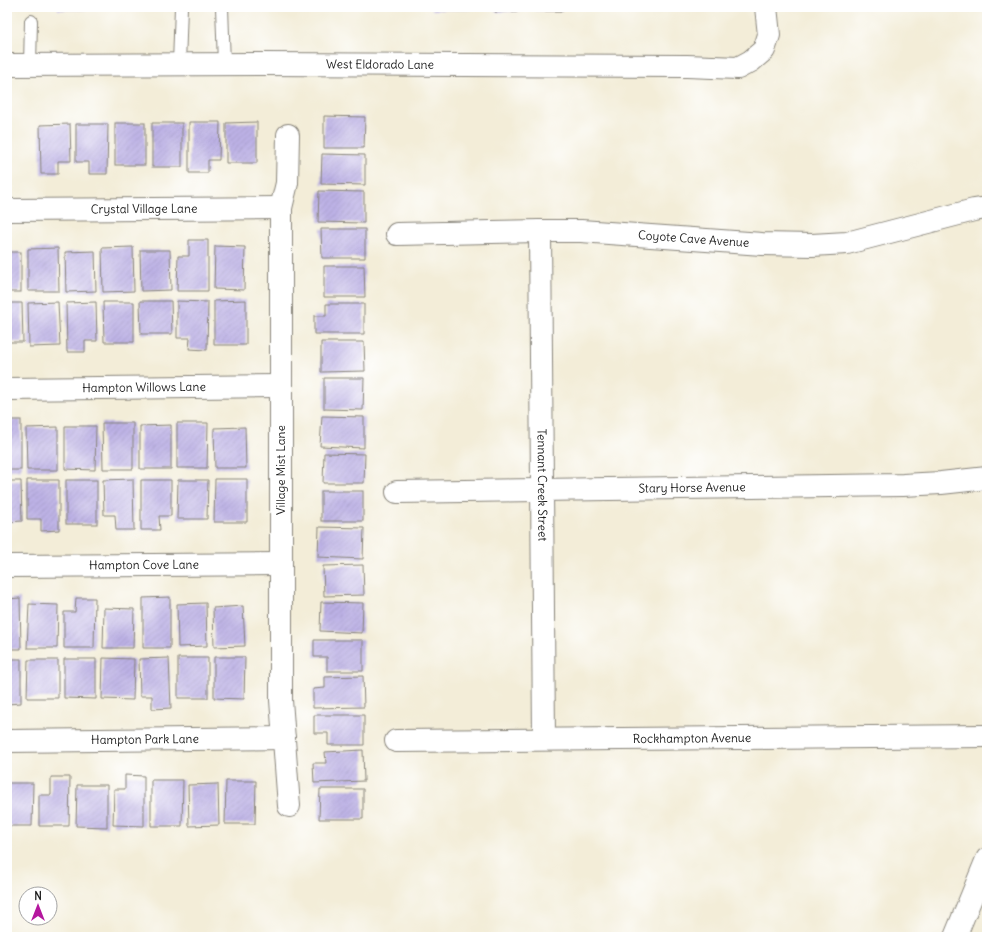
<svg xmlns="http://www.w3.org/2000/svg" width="994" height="944" viewBox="0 0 994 944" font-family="Delius,sans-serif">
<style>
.building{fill:url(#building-hatch)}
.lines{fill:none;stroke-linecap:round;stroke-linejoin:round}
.lane-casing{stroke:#88847a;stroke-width:14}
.street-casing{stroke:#88847a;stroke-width:24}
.lane{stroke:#fff;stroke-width:12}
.street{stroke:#fff;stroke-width:22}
.labels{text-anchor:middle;stroke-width:3;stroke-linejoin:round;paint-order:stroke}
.street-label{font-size:12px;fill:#1c1c1c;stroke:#fff}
</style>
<defs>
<pattern id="building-hatch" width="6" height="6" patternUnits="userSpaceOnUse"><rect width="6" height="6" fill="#bcb1e5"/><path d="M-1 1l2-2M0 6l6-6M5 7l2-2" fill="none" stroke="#a198c4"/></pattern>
</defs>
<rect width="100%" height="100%" fill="#fff"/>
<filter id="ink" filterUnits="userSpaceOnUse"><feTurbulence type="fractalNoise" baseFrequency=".025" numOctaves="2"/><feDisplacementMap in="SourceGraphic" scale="8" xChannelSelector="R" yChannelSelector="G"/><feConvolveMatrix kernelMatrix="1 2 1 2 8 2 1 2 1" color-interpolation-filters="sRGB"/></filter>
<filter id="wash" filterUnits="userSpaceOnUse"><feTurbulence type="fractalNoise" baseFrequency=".012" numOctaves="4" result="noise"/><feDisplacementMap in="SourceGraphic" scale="16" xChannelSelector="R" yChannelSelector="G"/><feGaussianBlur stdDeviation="0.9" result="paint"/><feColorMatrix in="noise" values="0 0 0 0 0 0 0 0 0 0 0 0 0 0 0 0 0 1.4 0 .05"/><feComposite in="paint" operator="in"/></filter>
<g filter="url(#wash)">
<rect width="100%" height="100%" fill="#f3edd8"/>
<g id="blocks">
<!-- building -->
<g class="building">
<rect x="58" y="7" width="37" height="3"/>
<rect x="432" y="7" width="38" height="3"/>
<path d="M494,7H524V11L495,12Z"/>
<rect x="535" y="7" width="27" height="4"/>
<path d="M594,7H623V10H595Z"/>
<rect x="634" y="7" width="30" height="3"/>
<rect x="683" y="7" width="27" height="3"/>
<path d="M324,116L365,117L364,148H324Z"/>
<path d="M189,122H220L219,160H208V173H189Z"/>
<path d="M257,122V163H226V123Z"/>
<rect x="115" y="123" width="30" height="42"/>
<rect x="152" y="123" width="30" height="44"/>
<path d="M70,124L71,161H58V174H41L40,125Z"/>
<path d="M76,124H108L107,174H89V162H76Z"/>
<path d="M322,154L365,155V185L321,184Z"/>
<path d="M319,191L364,192V223L318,222Z"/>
<path d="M321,229H365V258H322Z"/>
<path d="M189,240H208V291H177L178,256H189Z"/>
<path d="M215,246L245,247L244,290L214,289Z"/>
<path d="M133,247L134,291L103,292L102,248Z"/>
<path d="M58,248L59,291H28V249Z"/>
<path d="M140,250H170L171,290L141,291Z"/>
<path d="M95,251L96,291L66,292L65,252Z"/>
<rect x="7" y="252" width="14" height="40"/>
<path d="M324,266H364L365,297H324Z"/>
<path d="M246,300V345H214V301Z"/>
<path d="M140,301H171L172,334H141Z"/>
<path d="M177,301L208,302L207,350L189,349L190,338H177Z"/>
<path d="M58,302L60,346L29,347L28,303Z"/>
<path d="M96,302L97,341H85V352H67L66,303Z"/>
<path d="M103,302H134V342H104Z"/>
<path d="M7,303H22L23,342H7Z"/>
<path d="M326,304H364V334H314V316H326Z"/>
<path d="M321,342H364L365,371L321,372Z"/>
<path d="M324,378H364L363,410L324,409Z"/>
<path d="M322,416L364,417V448L320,446Z"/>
<rect x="7" y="420" width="14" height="50"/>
<path d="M102,423H133V469H103Z"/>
<path d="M177,423H208L207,468H177Z"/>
<path d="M171,425V469H140V426Z"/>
<path d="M65,426H96L95,470L65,469Z"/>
<path d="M58,427V470H27L26,428Z"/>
<path d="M245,427L246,468H215L214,428Z"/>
<path d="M324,453L365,454L364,483H323Z"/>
<path d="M133,479L134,530H116L115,515H104L103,480Z"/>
<path d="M215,479H247V522H214Z"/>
<path d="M27,480H59V530L41,531V519H27Z"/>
<rect x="66" y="480" width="31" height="44"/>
<path d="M141,480H171V516H159L160,530H141Z"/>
<path d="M178,480H208L207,519H177Z"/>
<path d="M7,481H21L22,521L7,522Z"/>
<rect x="321" y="491" width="42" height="30"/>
<path d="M319,527L364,528L363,559L318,557Z"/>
<path d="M363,565L364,595L324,596L323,566Z"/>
<path d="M170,597V648H143V598Z"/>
<path d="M20,598L21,649H7V599Z"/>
<path d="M76,598H95L94,648H64V612H75Z"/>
<path d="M321,602L363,603L362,633L320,631Z"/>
<path d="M206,603L207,646L178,647L177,604Z"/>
<path d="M29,604L58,605L57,648H27Z"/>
<path d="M243,606L245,646L214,647L213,608Z"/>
<path d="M104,608L134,609L133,648H103Z"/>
<path d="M314,640H363V671H327V657H314Z"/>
<path d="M214,657H245L244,699L214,698Z"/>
<path d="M103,658L134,659L133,700L102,699Z"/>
<path d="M169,658L171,708L152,709V696H140L139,659Z"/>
<rect x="178" y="658" width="30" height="40"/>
<path d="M7,659H21V703L7,704Z"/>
<path d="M64,659H96V699L64,698Z"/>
<path d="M28,660H58V698H27Z"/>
<path d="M363,676L364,707L313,708V689L325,688V677Z"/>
<path d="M314,715H364V745H328V733H314Z"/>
<path d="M363,750L364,781L314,783L313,763H326L325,752Z"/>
<path d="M125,775L144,776V826L113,825L114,789H125Z"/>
<path d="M51,777H70L69,826H39V795H51Z"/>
<path d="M151,780H183L182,826H151Z"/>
<path d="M226,781H256L255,824H225Z"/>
<path d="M7,783H33L32,826H7Z"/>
<path d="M218,784L219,825L189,826L188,785Z"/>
<path d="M77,785H107V827L76,826Z"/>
<path d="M320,789H363V819H319Z"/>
</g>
</g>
</g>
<g filter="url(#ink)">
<use href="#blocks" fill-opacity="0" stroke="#88847a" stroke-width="1"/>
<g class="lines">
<defs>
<g id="lane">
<path d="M222,7L224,64"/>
<path d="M179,64L181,7"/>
<path d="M30,65L31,21"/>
</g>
<g id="street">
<path id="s1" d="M7,65L263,64L687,66L738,68L751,61L764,50L769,35L766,7"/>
<path d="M288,135L287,183L281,208V700L289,806"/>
<path id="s2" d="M7,210L281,208"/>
<path id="s3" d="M540,231L544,739"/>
<path id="s4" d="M397,234L540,231H581L762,244L812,245L847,243L974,210L987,208"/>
<path id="s5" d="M7,389L281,386"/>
<path id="s6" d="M397,492L903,485L941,483L987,478"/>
<path id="s7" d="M7,566L281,564"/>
<path id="s8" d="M7,741L284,738"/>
<path id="s9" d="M396,741L987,736"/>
<path d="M955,937L987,859"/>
</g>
</defs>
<!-- lane casing -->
<use href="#lane" class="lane-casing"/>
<!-- street casing -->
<use href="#street" class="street-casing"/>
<!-- lane -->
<use href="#lane" class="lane"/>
<!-- street -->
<use href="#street" class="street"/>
</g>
</g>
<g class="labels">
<!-- street labels -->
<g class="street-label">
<text dy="4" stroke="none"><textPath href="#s1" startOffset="373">West Eldorado Lane</textPath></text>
<text dy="4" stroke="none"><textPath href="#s2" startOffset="137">Crystal Village Lane</textPath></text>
<text dy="4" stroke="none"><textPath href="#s4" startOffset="297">Coyote Cave Avenue</textPath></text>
<text dy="4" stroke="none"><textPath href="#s5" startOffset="137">Hampton Willows Lane</textPath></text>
<text transform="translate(281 470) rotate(-90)" y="4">Village Mist Lane</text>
<text dy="4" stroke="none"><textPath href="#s3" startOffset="254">Tennant Creek Street</textPath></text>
<text dy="4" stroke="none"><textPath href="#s6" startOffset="295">Stary Horse Avenue</textPath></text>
<text dy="4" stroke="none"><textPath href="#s7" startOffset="137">Hampton Cove Lane</textPath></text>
<text dy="4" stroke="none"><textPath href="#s9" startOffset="296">Rockhampton Avenue</textPath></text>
<text dy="4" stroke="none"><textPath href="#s8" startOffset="138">Hampton Park Lane</textPath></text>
</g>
</g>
<!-- margin -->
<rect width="994" height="944" fill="none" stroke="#fff" stroke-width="24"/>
<!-- north arrow -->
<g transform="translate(38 906)"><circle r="19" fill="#ffffff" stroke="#a4a4a4"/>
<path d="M0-3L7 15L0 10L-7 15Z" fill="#b5179e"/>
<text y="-6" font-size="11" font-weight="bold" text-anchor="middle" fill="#1c1c1c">N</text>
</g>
</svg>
